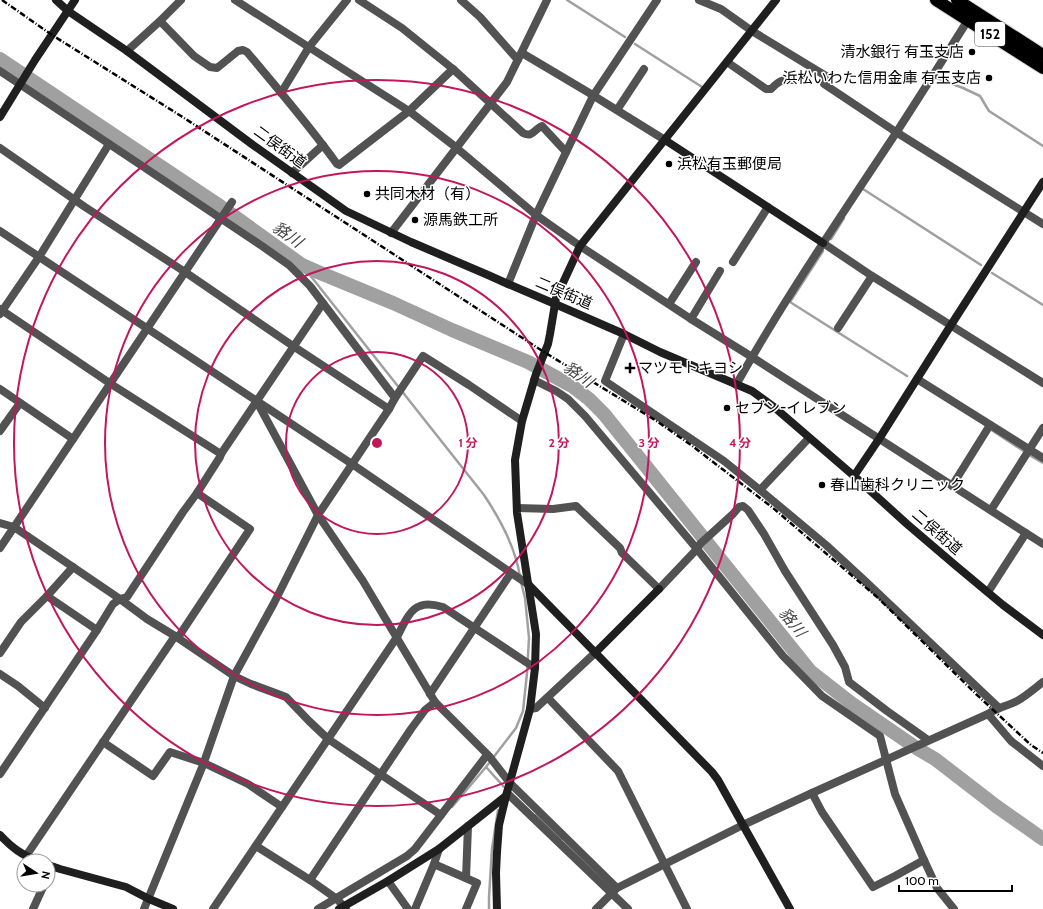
<svg xmlns="http://www.w3.org/2000/svg" width="1043" height="909" viewBox="0 0 1043 909" font-family="Cabin,'Noto Sans JP',sans-serif">
<style>
.lines{fill:none;stroke-linecap:round;stroke-linejoin:round}
.stream{stroke:#a0a0a0;stroke-width:2.5}
.river{stroke:#a0a0a0;stroke-width:14}
.highway-casing{stroke:#dbdbdb;stroke-width:14}
.street{stroke:#525252;stroke-width:8}
.secondary{stroke:#1f1f1f;stroke-width:8}
.highway{stroke:#000;stroke-width:12}
.rail{stroke:#000;stroke-width:2.5;stroke-dasharray:6 2 1 2;stroke-linecap:butt}
.ring{fill:none;stroke:#c2185b;stroke-width:2}
.poi-dot{fill:#000;stroke:#fff;stroke-width:1.5}
.labels{text-anchor:middle;stroke-width:3;stroke-linejoin:round;paint-order:stroke}
.shield{fill:#fff;stroke:#4c4c4c;stroke-width:1}
.shield-label{font-size:14px;font-weight:bold;fill:#000}
.poi-label{font-size:15px;fill:#000;stroke:#fff;text-anchor:start}
.street-label{font-size:15px;fill:#000;stroke:#fff}
.water-label{font-size:16px;font-style:italic;fill:#414141;stroke:#fff}
.centre{fill:#c2185b;stroke:#fff;stroke-width:2}
.ring-label{font-size:12px;text-anchor:middle;font-weight:bold;fill:#c2185b;stroke:#fff;stroke-width:3;stroke-linejoin:round;paint-order:stroke}
</style>
<rect width="100%" height="100%" fill="#fff"/>
<g class="lines">
<!-- stream -->
<g class="stream">
<path d="M567,0L625,37"/>
<path d="M635,44L702,87"/>
<path d="M934,77L963,88L980,96L989,111L1043,146"/>
<path d="M863,189L981,265"/>
<path d="M831,239L844,218"/>
<path d="M823,251L790,302L907,376"/>
<path d="M302,265L484,495C500,519 516,549 520,577"/>
<path d="M992,273L1043,305"/>
<path d="M990,429L1025,452"/>
<path d="M1029,455L1043,463"/>
<path d="M504,787L486,767L516,728L523,711L527,673L529,638L525,598L521,582"/>
<path d="M452,807L486,767"/>
<path d="M536,815L561,840"/>
<path d="M489,909V897L492,849L498,810"/>
</g>
<!-- river -->
<path class="river" d="M0,59L217,204L302,265L318,272L393,303L452,330L528,362L572,386L589,399L604,414L810,671L851,703L918,749L935,759L996,806L1043,839"/>
<defs>
<g id="highway">
<path d="M936,0L1043,68"/>
<path d="M957,0L1043,55"/>
</g>
</defs>
<!-- highway casing -->
<use href="#highway" class="highway-casing"/>
<!-- street -->
<g class="street">
<path d="M235,0L409,111L453,145L536,215L580,246L691,319L752,357L1043,544"/>
<path d="M359,0L402,28L453,69L523,133C533,138 534,129 542,126L566,152"/>
<path d="M461,0L480,17L518,60"/>
<path d="M699,0L721,9L752,31L826,76L824,84L896,132L1043,224"/>
<path d="M160,21L194,56L210,67L217,68L238,51L243,50L247,52C278,89 309,125 337,164L339,165L409,111L453,69"/>
<path d="M127,51L160,21L181,0"/>
<path d="M522,53L586,91L665,140"/>
<path d="M727,62L766,89H771C778,82 781,79 792,80"/>
<path d="M0,71L262,246L289,265L310,286L395,398"/>
<path d="M281,93L309,47L347,0"/>
<path d="M617,110L644,69"/>
<path d="M0,148L85,207L185,272L293,346L389,409L395,398L423,356L469,385L522,421"/>
<path d="M292,173L323,145"/>
<path d="M0,231L352,464L529,585"/>
<path d="M391,233L507,82L547,0"/>
<path d="M823,243L872,276L1043,383"/>
<path d="M733,262L768,207"/>
<path d="M508,284L536,215L593,96L657,0"/>
<path d="M669,304L696,262"/>
<path d="M0,309L111,384L221,454"/>
<path d="M0,314L39,257L109,144"/>
<path d="M691,319L720,271"/>
<path d="M838,328L872,276"/>
<path d="M624,334L605,381L724,461L760,490L809,438"/>
<path d="M917,379L1043,458"/>
<path d="M534,380L556,391L568,399L585,416L697,549L783,656L822,696L880,736L895,794L924,860L937,888L954,909"/>
<path d="M736,385C785,298 841,216 896,133C920,96 944,58 968,20"/>
<path d="M0,389L73,439"/>
<path d="M257,402L318,515L363,581L435,702L489,756L510,783L617,888"/>
<path d="M0,431L20,403"/>
<path d="M952,486L990,425"/>
<path d="M760,490L826,545L865,581L999,708"/>
<path d="M517,508L553,509L576,506L620,548L622,553L659,589L697,549L700,544L733,514L739,507L743,506L748,510L764,534L785,571L833,645L845,667L849,682L887,711L928,740"/>
<path d="M991,510L1043,428"/>
<path d="M0,523L14,527L120,599L147,619L175,636L234,676L251,684L286,697L309,721L328,739L441,815"/>
<path d="M0,548L232,202"/>
<path d="M988,592L1026,533"/>
<path d="M47,596L97,630"/>
<path d="M0,653L21,622L47,596L73,567"/>
<path d="M0,674L18,686L45,708"/>
<path d="M430,694L511,573"/>
<path d="M548,698L618,771L687,909"/>
<path d="M530,709L536,708L595,653"/>
<path d="M988,714L1011,741L1043,766"/>
<path d="M103,742L153,776L170,752L204,763L248,784L282,807"/>
<path d="M0,774L97,630L113,604L120,599L127,597L183,512L197,493L220,457L221,454L323,303"/>
<path d="M507,793L628,909"/>
<path d="M812,793L822,812L873,887L895,876L924,860"/>
<path d="M256,846L310,880L411,729L425,710L435,702"/>
<path d="M26,856L175,636H179L250,529L197,493"/>
<path d="M434,864L477,883L466,909"/>
<path d="M48,878L53,867"/>
<path d="M466,878L468,826"/>
<path d="M310,880L337,899L346,909"/>
<path d="M388,881L408,909"/>
<path d="M33,909L44,885"/>
<path d="M144,909L203,765L234,676L274,603L318,515L389,409"/>
<path d="M213,909L397,637C402,628 409,609 420,606C427,603 436,605 443,607L535,668"/>
<path d="M318,909L407,856L415,849L487,755"/>
<path d="M415,909L434,864L439,849"/>
<path d="M596,909L617,888L743,825L812,793L988,714C997,708 1007,706 1017,701C1026,696 1035,688 1043,682"/>
</g>
<!-- secondary -->
<g class="secondary">
<path d="M56,0L68,11L127,51L253,145L346,211L411,242L488,275L508,284L555,304L624,334L660,352L752,391L774,407L854,476L907,524L955,565L1003,605L1043,635"/>
<path d="M0,117L35,60L75,0"/>
<path d="M665,140L823,243"/>
<path d="M854,476L879,439L951,325L1043,182"/>
<path d="M529,585L712,772L718,780L743,825L790,909"/>
<path d="M595,653L659,589"/>
<path d="M0,835C12,848 22,855 38,861"/>
<path d="M48,865L60,869L126,887L149,899L173,909"/>
<path d="M339,909L388,881L439,849L506,796"/>
<path d="M497,909L496,873L497,852L499,825L506,796L530,709L535,668L536,634L517,513L515,460L522,421L536,374L548,344L550,334L556,298L580,246L776,0"/>
</g>
<!-- highway -->
<use href="#highway" class="highway"/>
<!-- rail -->
<path class="rail" d="M2,0L52,35L181,116L544,352L655,420L691,445L773,508L877,597L976,694L1031,745L1043,753"/>
</g>
<!-- distance rings -->
<g class="ring">
<circle cx="377" cy="443" r="91"/>
<circle cx="377" cy="443" r="182"/>
<circle cx="377" cy="443" r="272"/>
<circle cx="377" cy="443" r="363"/>
</g>
<!-- markers -->
<g class="poi-dot">
<circle cx="972" cy="52" r="4"/>
<circle cx="989" cy="78" r="4"/>
<circle cx="669" cy="164" r="4"/>
<circle cx="367" cy="194" r="4"/>
<circle cx="415" cy="220" r="4"/>
<path d="M628 362h4v4h4v4h-4v4h-4v-4h-4v-4h4z"/>
<circle cx="727" cy="408" r="4"/>
<circle cx="822" cy="485" r="4"/>
</g>
<g class="labels">
<!-- shield labels -->
<rect class="shield" x="975" y="22" width="30" height="24" rx="3"/>
<g class="shield-label">
<text x="990" y="39">152</text>
</g>
<!-- poi labels -->
<g class="poi-label">
<text x="964" y="57" text-anchor="end">清水銀行 有玉支店</text>
<text x="981" y="83" text-anchor="end">浜松いわた信用金庫 有玉支店</text>
<text x="677" y="169">浜松有玉郵便局</text>
<text x="375" y="199">共同木材（有）</text>
<text x="423" y="225">源馬鉄工所</text>
<text x="638" y="373">マツモトキヨシ</text>
<text x="735" y="413">セブン-イレブン</text>
<text x="830" y="490">春山歯科クリニック</text>
</g>
<!-- street labels -->
<g class="street-label">
<text transform="translate(280 147) rotate(36)" y="5">二俣街道</text>
<text transform="translate(564 293) rotate(23)" y="5">二俣街道</text>
<text transform="translate(937 532) rotate(41)" y="5">二俣街道</text>
</g>
<!-- water labels -->
<g class="water-label">
<text transform="translate(288 234) rotate(35)" y="6">貉川</text>
<text transform="translate(579 374) rotate(35)" y="6">貉川</text>
<text transform="translate(793 622) rotate(51)" y="6">貉川</text>
</g>
</g>
<circle cx="377" cy="443" r="6" class="centre"/>
<g class="ring-label">
<text x="468" y="447">1 分</text>
<text x="559" y="447">2 分</text>
<text x="649" y="447">3 分</text>
<text x="740" y="447">4 分</text>
</g>
<!-- north arrow -->
<g transform="translate(36 873) rotate(102)"><circle r="19" fill="#ffffff" stroke="#999999"/>
<path d="M0-3L7 15L0 10L-7 15Z" fill="#000000"/>
<text y="-6" font-size="11" font-weight="bold" text-anchor="middle" fill="#000000">N</text>
</g>
<!-- scale -->
<path d="M899 885v6h113v-6" fill="none" stroke="#000000" stroke-width="2"/>
<text x="905" y="885" font-size="12" fill="#000000" stroke="#ffffff" stroke-width="3" paint-order="stroke">100 m</text>
</svg>
